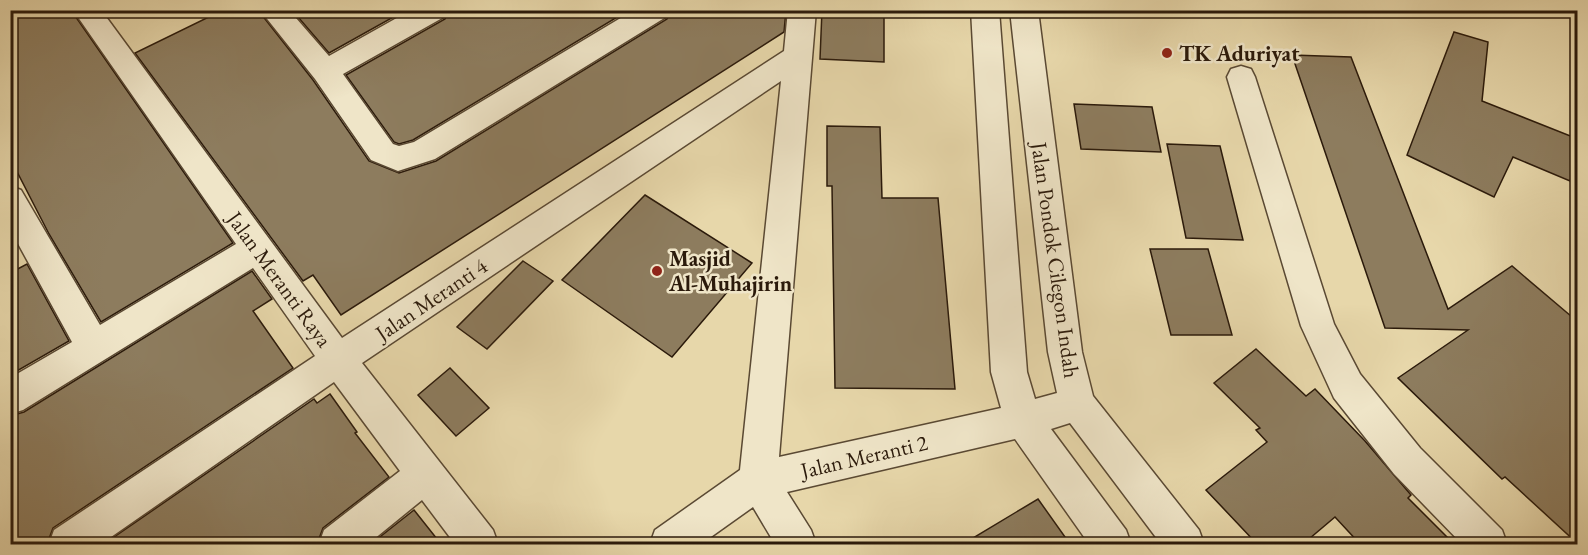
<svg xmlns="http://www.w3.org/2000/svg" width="1588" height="555" viewBox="0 0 1588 555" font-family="'EB Garamond',serif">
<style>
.building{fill:#8d7c5e;stroke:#2b1a0b;stroke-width:1.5}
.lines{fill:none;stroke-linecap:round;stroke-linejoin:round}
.minor-casing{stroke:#5a4933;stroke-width:3}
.minor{fill:#efe5c8;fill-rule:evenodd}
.poi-dot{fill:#8f2418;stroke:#efe5c8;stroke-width:2}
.labels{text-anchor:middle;stroke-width:5;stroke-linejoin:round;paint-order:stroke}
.poi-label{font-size:22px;font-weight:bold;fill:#2b1a0b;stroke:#efe5c8;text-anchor:start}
.street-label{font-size:22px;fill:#2b1a0b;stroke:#efe5c8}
</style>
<rect width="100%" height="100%" fill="#e7d7aa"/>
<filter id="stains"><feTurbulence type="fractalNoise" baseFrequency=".00333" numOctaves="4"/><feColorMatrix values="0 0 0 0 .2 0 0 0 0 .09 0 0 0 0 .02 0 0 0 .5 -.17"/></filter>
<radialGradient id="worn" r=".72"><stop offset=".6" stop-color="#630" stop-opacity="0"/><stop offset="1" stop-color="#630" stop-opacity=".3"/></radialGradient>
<!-- building -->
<g class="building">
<path d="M10,10H71L233,243L101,322L49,234L10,158Z"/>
<path d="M223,10H258L313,80L369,161L399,173L436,161L667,19L671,10H786L784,32L341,315L313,275L303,281L135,53Z"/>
<path d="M292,10H406L329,53Z"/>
<path d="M449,10H629L413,140L399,144L394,142L346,75L445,19Z"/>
<path d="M822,10H884V62L820,59Z"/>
<path d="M1454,32L1488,42L1482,101L1578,139V152L1570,181L1513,157L1494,197L1407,155Z"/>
<path d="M1292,55L1351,57L1448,309L1512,266L1578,322V544L1505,477L1502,479L1398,378L1468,330L1385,328Z"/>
<path d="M1074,104L1152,107L1161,152L1081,149Z"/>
<path d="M827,126L880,127L882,198H938L955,389L835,388L832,186H827Z"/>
<path d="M1167,144L1220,146L1243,240L1186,238Z"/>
<path d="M645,195L752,263L672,357L562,280Z"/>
<path d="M1150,249H1208L1232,335H1171Z"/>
<path d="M523,261L553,281L487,349L457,327Z"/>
<path d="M27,264L69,341L10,375V273Z"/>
<path d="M252,271L272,299L253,311L293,368L53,528L47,544H10V416L24,412Z"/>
<path d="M1256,349L1306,396L1315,389L1365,441L1411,495L1408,498L1454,544H1360L1335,517L1303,544H1257L1206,490L1267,442L1256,430L1260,428L1214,383Z"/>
<path d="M450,368L489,408L456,436L418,395Z"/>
<path d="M330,394L357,432L355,433L389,477L323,528L317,544H104L314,399L317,403Z"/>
<path d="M1038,499L1070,544H963Z"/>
<path d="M414,510L441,544H371Z"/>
</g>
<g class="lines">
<defs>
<g id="minor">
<path d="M73,10H101L342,338L784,51L788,10H816L779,457L1001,408L991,372L971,10H999L1027,372L1035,399L1057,393L1048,352L1010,10H1038L1082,352L1093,396L1199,530L1204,544H1161L1070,423L1051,429L1126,530L1131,544H1089L1015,439L787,492L811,530L816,544H775L753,507L701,544H650L655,530L740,470L781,81L362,363L493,530L498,544H455L422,500L368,544H319L324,530L400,471L334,382L101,544H49L54,530L315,356L253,268L23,410L10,414V378L72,342L10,229V186L21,190L100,325L236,244Z"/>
<path d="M260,10H289L329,56L411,10H447L444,17L343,74L393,144L399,146L414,142L634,10H669L666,17L435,159L398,171L371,160L315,79Z"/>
<path d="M1241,66L1251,69L1255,77L1334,324L1360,374L1420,448L1502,530L1507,544H1462L1394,474L1334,398L1301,326L1227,77L1231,69Z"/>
</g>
</defs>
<!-- minor casing -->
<use href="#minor" class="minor-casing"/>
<!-- minor -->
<use href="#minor" class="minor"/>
</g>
<!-- markers -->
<g class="poi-dot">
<circle cx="1167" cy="53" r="6"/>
<circle cx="657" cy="271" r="6"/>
</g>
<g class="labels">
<!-- poi labels -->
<g class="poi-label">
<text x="1179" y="61">TK Aduriyat</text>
<text x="669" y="266">Masjid<tspan x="669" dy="25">Al-Muhajirin</tspan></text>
</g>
<!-- street labels -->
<g class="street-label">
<text transform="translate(1056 260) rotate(82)" y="8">Jalan Pondok Cilegon Indah</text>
<text transform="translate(280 279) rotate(54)" y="8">Jalan Meranti Raya</text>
<text transform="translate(431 299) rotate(-34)" y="8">Jalan Meranti 4</text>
<text transform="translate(864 456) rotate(-13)" y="8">Jalan Meranti 2</text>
</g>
</g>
<!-- margin -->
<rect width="1588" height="555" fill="none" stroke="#e7d7aa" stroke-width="36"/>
<rect x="12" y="12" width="1564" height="531" fill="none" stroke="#2b1a0b" stroke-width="3"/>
<rect x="18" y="18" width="1552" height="519" fill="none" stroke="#2b1a0b" stroke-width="1.5"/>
<rect width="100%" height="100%" filter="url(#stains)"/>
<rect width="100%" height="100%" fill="url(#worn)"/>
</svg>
